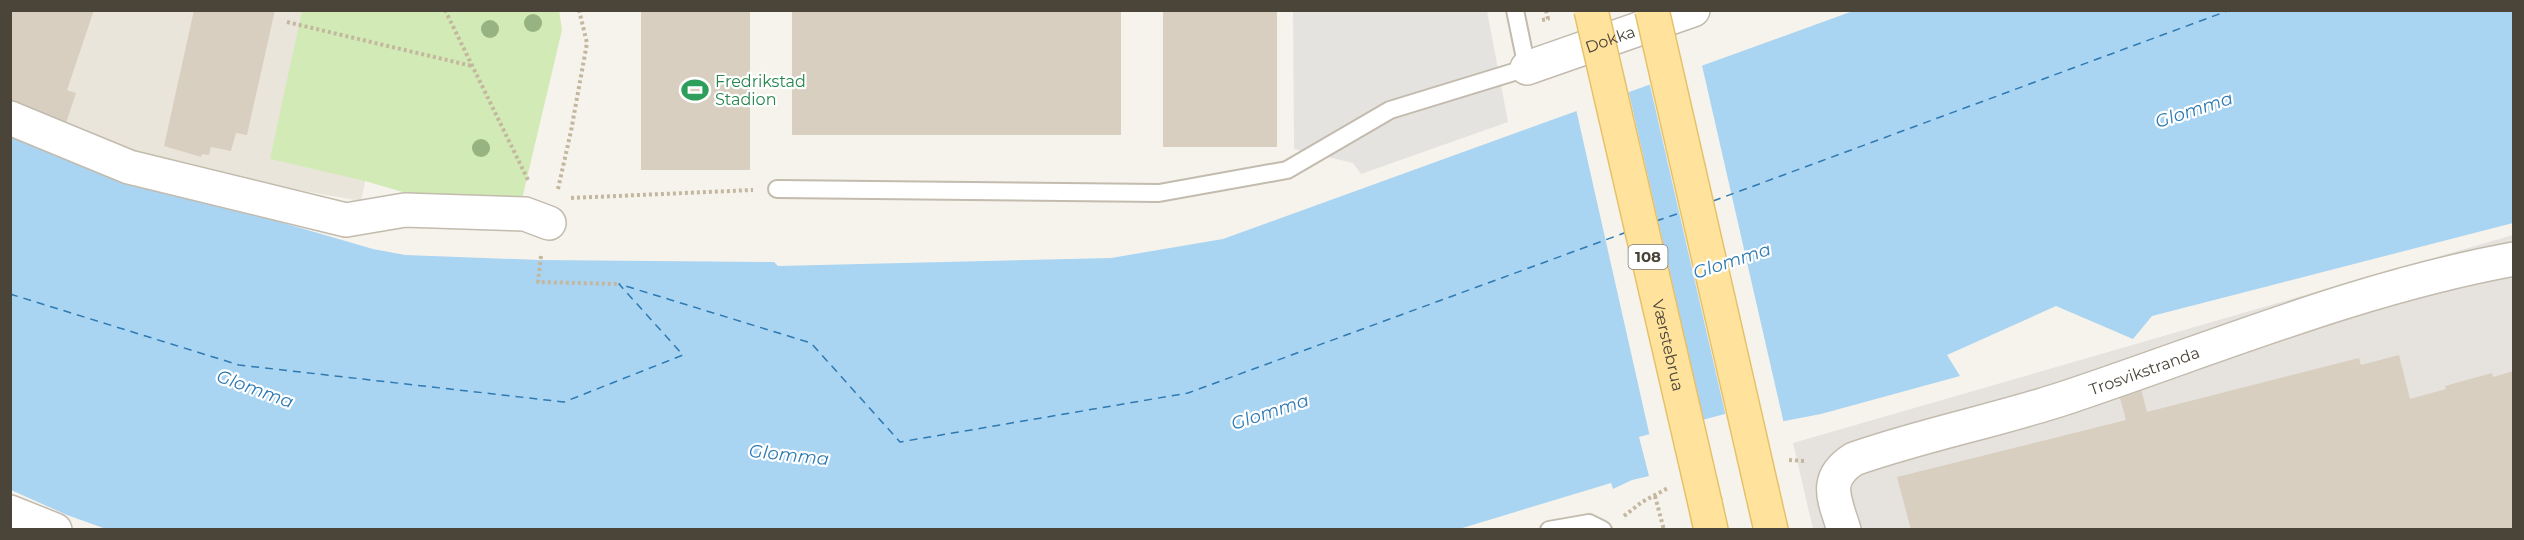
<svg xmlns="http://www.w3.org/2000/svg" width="2524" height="540" viewBox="0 0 2524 540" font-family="Montserrat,sans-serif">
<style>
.residential{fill:#eae5da}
.industrial{fill:#e6e2dd}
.green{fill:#d2eab5}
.parking{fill:#e5e3e0}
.water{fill:#a9d4f2}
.pier{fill:#f6f3ec}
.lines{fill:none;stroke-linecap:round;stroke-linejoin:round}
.ferry{stroke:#2e7ab2;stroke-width:1.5;stroke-dasharray:8 6;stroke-linecap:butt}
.building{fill:#d8cfc1}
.lane-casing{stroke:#c2bbae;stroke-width:20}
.street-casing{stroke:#c2bbae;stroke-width:36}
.primary-casing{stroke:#e6c16a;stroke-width:36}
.path{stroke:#c4b79f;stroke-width:4;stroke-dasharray:3 3;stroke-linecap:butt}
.lane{stroke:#fff;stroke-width:16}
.street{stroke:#fff;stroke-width:33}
.primary{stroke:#ffe39c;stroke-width:33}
.primary-bridge-casing{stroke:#e6c16a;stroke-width:36;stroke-linecap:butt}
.primary-bridge{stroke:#ffe39c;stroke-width:33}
.tree{fill:#97b381}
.labels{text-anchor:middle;stroke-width:4.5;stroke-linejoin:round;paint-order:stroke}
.shield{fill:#fff;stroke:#817c74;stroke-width:1.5}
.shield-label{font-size:15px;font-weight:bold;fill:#4b4439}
.street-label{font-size:16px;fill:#4b4439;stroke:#fff}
.leisure-label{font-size:16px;fill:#27864d;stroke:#fff;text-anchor:start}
.water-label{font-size:18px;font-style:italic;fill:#2e7ab2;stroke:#fff}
</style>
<rect width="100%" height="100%" fill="#f6f3ec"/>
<!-- residential -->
<path class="residential" d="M10,11H402L361,201L206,174L11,111Z"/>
<!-- industrial -->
<path class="industrial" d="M2513,235V529H1813L1793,443Z"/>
<!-- green -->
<path class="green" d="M559,10L562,30L522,199L437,202L365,181L270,159L302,11Z"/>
<!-- parking -->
<path class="parking" d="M1293,11H1487L1508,122L1361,174L1353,163L1294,149Z"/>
<!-- water -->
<path class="water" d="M1853,11H2513V223L2152,316L2133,339L2056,306L1947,355L1960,376L1821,414L1779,422L1773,401L1639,437L1649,476L1632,480L1613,489L1611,483L1459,529L109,530L67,515L11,490V133L94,168L373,249L405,255L540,260L774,262L778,266L1111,258L1223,239Z"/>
<!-- pier -->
<g class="pier">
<path d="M1701,61L1784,424L1776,423L1772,404L1726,417L1649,81Z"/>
<path d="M1628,89L1704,423L1650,437L1576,109Z"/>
</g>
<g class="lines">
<!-- ferry -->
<g class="ferry">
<path d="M1713,201L2230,10"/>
<path d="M1656,221L1683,212"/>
<path d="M10,294L239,365L564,402L683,355L619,284L811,343L900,442L1188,393L1627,232"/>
</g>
</g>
<!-- building -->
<g class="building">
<path d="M11,10H94L67,90L76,93L65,126L44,119L46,114L20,105H10Z"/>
<path d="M194,10H275L247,135L236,133L231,151L211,147L209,155L202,154L201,157L164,146Z"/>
<rect x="641" y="10" width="109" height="160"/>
<rect x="792" y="10" width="329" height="125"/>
<rect x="1163" y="10" width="114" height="137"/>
<path d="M2399,355L2410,399L2446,389L2445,386L2492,373L2493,377L2514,371V530H1911L1897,477L2126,420L2118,391L2140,385L2147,412L2359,358L2361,365Z"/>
</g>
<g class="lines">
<defs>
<g id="lane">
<path d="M777,189L1159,193L1287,170L1390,110L1527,68L1515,10"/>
<path d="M1549,530L1589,523L1603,530"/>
</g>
<g id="street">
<path id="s1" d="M1527,68L1693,10"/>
<path d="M10,118L129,167L346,220L405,210L525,214L549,223"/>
<path d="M10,512L55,530"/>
<path id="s2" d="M1844,530C1835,500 1822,479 1854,459C1925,434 2000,420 2071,396C2217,347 2361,287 2514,259"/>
</g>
<g id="primary">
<path d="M1762,491L1771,530"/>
<path d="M1705,503L1711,530"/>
</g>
</defs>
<!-- lane casing -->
<use href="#lane" class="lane-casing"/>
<!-- street casing -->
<use href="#street" class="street-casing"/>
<!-- primary casing -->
<use href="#primary" class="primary-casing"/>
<!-- path -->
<g class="path">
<path d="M445,10L528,180"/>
<path d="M1542,20L1548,19L1546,10"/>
<path d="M287,22L472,66"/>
<path d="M558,189L571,131L587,43L579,10"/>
<path d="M571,198L753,190"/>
<path d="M541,256L538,282L619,284"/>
<path d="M1789,460L1805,461"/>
<path d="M1655,496L1664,530"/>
<path d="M1624,516L1642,502L1668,488"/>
</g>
<!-- lane -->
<use href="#lane" class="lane"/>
<!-- street -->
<use href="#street" class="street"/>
<!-- primary -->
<use href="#primary" class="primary"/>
<defs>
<g id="primary-bridge">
<path id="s3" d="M1591,10L1705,503"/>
<path d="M1652,10L1762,491"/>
</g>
</defs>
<!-- primary-bridge casing -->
<use href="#primary-bridge" class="primary-bridge-casing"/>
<!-- primary-bridge -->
<use href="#primary-bridge" class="primary-bridge"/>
</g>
<!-- trees -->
<g class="tree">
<circle cx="533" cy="23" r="9"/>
<circle cx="490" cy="29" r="9"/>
<circle cx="481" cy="148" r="9"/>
</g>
<!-- icons -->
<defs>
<symbol id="stadium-bare" viewBox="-9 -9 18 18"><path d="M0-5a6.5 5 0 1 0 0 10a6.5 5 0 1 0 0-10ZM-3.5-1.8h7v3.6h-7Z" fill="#2e9e5b" stroke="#fff" stroke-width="2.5" paint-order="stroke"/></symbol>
</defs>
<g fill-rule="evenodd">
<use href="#stadium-bare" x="676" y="71" width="38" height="38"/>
</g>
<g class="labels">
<!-- shield labels -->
<rect class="shield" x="1628.5" y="245" width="39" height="24" rx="4.5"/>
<g class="shield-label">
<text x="1648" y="262">108</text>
</g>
<!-- street labels -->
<g class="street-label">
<text dy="6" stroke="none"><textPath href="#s1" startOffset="88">Dokka</textPath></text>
<text dy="6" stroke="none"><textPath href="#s3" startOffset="344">Værstebrua</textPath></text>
<text dy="6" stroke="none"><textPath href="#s2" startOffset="384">Trosvikstranda</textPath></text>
</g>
<!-- leisure labels -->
<g class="leisure-label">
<text x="715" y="87">Fredrikstad<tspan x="715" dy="18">Stadion</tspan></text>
</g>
<!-- water labels -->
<g class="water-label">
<text transform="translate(2194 110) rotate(-18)" y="6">Glomma</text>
<text transform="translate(1732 261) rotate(-18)" y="6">Glomma</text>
<text transform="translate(255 389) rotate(20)" y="6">Glomma</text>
<text transform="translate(1270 412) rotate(-18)" y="6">Glomma</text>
<text transform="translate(789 455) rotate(6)" y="6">Glomma</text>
</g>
</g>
<!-- border -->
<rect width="2524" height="540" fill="none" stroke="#4b4439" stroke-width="24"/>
</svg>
